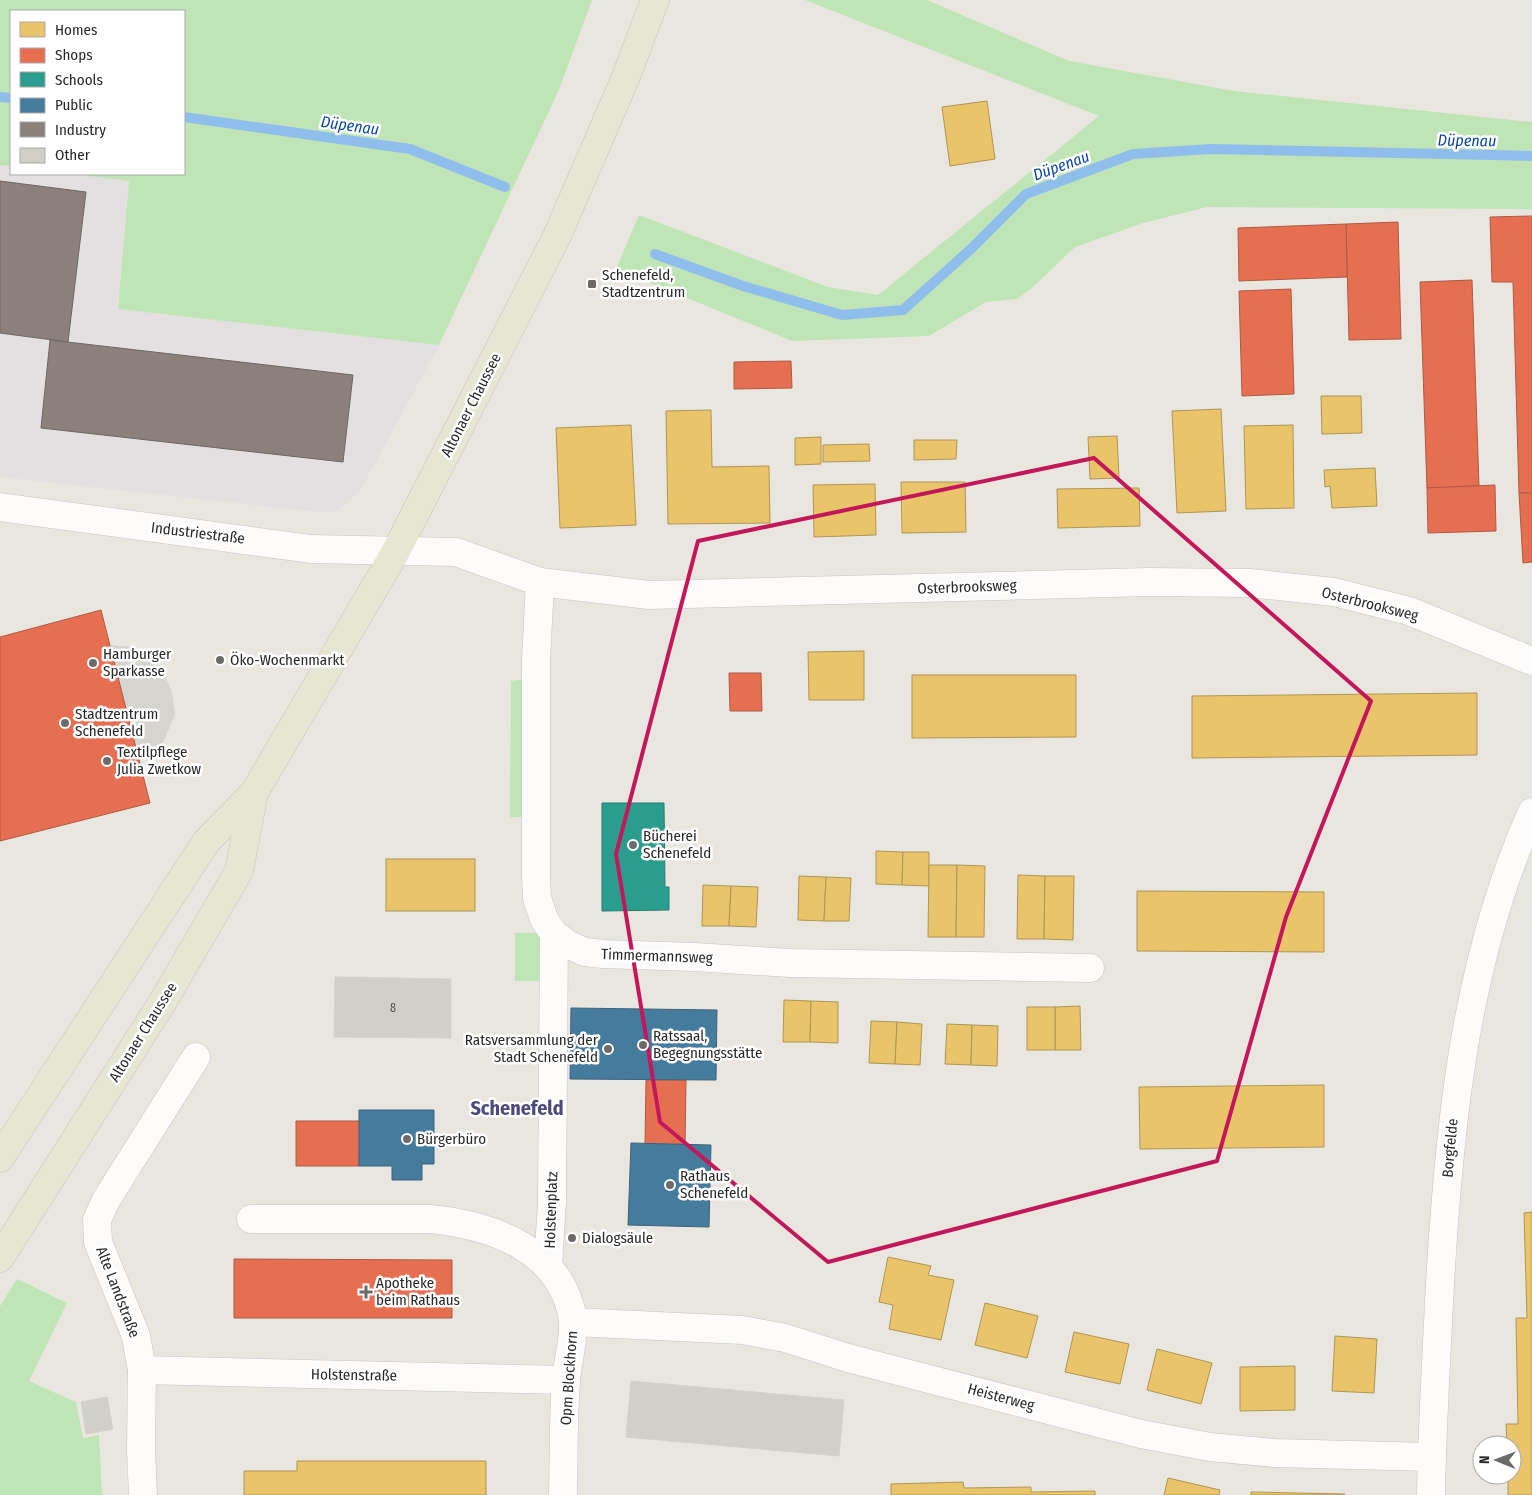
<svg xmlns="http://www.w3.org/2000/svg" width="1532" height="1495" viewBox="0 0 1532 1495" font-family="'Fira Sans Condensed',sans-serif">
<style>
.industrial{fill:#e4e0e2}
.green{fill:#bfe5b6}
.plaza{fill:#d6d4ce}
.homes{fill:#e9c46a;stroke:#af9656}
.shops{fill:#e76f51;stroke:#ae5a45}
.schools{fill:#2a9d8f;stroke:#2a7a70}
.public{fill:#457b9d;stroke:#3d627a}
.industry{fill:#8a817c;stroke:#6d6763}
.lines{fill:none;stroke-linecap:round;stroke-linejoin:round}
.stream{stroke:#90beec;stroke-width:10}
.building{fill:#d1cfca;stroke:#d3d1cb}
.minor-casing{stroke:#c6c4c5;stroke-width:29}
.major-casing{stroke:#c4c3c1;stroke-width:29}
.minor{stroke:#fcfbfa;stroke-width:28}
.major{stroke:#e6e7d2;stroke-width:28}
.marked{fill:none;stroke:#c2185b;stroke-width:4;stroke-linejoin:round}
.poi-dot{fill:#6c6b69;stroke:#fff;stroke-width:2}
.labels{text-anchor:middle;stroke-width:5;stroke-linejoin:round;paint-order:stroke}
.number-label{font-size:12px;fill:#545352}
.poi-label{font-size:15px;fill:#292929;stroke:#fff;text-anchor:start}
.street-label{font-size:15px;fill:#292929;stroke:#fff}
.water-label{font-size:16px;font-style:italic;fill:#0a479c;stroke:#fff}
.district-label{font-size:20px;font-weight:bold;fill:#4c497b;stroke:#fff}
</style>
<rect width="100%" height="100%" fill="#e8e6df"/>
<!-- industrial -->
<path class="industrial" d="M0,165L11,166V174H73L129,180L118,309L439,345L359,493L336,512L307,511L0,477Z"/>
<!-- green -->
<g class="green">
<path d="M0,0H592L558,92L439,345L118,309L129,181L73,174H184V11H11V166L0,165Z"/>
<path d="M805,0H927L1069,61L1234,91L1532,122V209L1207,207L1143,223L1075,247L1032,288L1017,299L986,302L929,336L792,341L616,269L639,215L828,287L878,295L1099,116Z"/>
<path d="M523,679V817H510L511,681Z"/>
<rect x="515" y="933" width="25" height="48"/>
<path d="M17,1279L67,1303L29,1381L76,1402L83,1438L99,1435L102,1495H0V1306Z"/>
</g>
<!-- plaza -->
<path class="plaza" d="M110,645L132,647L150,656L162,670L172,692L175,715L163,742L150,755L139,761Z"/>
<!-- homes -->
<g class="homes">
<path d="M987,101L995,159L950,166L942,107Z"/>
<path d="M1321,396H1361L1362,433L1322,434Z"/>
<path d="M1221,409L1226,511L1177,513L1172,411Z"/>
<path d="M711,410L712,467L769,466L770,523L668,524L666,411Z"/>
<path d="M631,425L636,525L560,528L556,428Z"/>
<path d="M1293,425L1294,508L1246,509L1244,426Z"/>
<path d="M1117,436L1119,478L1090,479L1088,437Z"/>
<path d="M821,437V464L795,465V438Z"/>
<path d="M914,440H957L956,459L914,460Z"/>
<path d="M869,444L870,461L823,462V445Z"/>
<path d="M1375,468L1377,506L1332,508L1330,486L1325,487L1324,470Z"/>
<path d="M901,482H965L966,532L902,533Z"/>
<path d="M875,484L876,535L814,537L813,485Z"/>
<path d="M1139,488L1140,526L1058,528L1057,489Z"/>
<path d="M864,651V700H809L808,652Z"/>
<path d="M912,675H1076V737L912,738Z"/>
<path d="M1477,693V755L1192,758V696Z"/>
<path d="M876,851L903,852L902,885L876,884Z"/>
<path d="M903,852H929V886L902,885Z"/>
<rect x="386" y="859" width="89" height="52"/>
<path d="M929,865H957L956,937H928Z"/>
<path d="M957,865L985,866L984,937H956Z"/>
<path d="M1018,875L1045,876L1044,939H1017Z"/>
<path d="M799,876L826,877L824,921L798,920Z"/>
<path d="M1045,876H1074L1073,940L1044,939Z"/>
<path d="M826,877L851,878L849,921H824Z"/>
<path d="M703,885L731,886L729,926H702Z"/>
<path d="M731,886L758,887L756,927L729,926Z"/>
<path d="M1137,891L1324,892V952L1137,951Z"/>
<path d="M784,1000L811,1001L810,1042H783Z"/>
<path d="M811,1001L838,1002V1043L810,1042Z"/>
<path d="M1080,1006L1081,1050H1055V1007Z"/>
<rect x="1027" y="1007" width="28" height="43"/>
<path d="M871,1021L897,1022L895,1064L869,1063Z"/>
<path d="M897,1022L922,1024L920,1065L895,1064Z"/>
<path d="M947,1024L972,1025L971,1065L945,1064Z"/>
<path d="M972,1025L998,1026L997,1066L971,1065Z"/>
<path d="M1324,1085V1147L1140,1149L1139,1087Z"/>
<path d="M1532,1212V1495H1508V1475H1512V1445H1507L1506,1424H1518L1516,1318H1527L1524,1213Z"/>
<path d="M888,1257L931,1266L928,1275L954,1280L941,1340L889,1329L893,1305L879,1302Z"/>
<path d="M985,1303L1038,1316L1027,1358L975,1345Z"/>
<path d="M1074,1332L1129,1344L1120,1384L1065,1372Z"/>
<path d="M1335,1336L1377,1339L1374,1393L1332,1391Z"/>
<path d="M1157,1349L1212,1363L1201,1404L1147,1390Z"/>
<path d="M1295,1366V1410L1240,1411V1367Z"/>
<path d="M297,1461H486V1495H244V1471H297Z"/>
<path d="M1168,1478L1220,1490L1219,1495H1164Z"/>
<path d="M963,1482L964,1488L1031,1487V1492L1095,1491V1495H891V1484Z"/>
<path d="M1251,1492L1345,1494V1495H1251Z"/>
</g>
<!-- shops -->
<g class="shops">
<path d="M1532,216V493H1519L1513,282H1492L1490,217Z"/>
<path d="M1398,222L1401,339L1349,340L1346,224Z"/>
<path d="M1346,224L1347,277L1239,281L1238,228Z"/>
<path d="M1472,280L1479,486L1427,488L1420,282Z"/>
<path d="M1291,289L1294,394L1242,396L1239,291Z"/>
<path d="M791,361L792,388L734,389V362Z"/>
<path d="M1495,485L1496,531L1428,533L1427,488Z"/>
<path d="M1519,493H1532V562L1523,563Z"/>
<path d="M101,610L150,803L0,841V637Z"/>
<path d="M729,673H761L762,711H730Z"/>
<path d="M646,1080H686L685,1145L645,1144Z"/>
<path d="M296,1121H360L359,1166H296Z"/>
<path d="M234,1259L452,1260V1318H234Z"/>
</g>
<!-- schools -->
<path class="schools" d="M602,803H664L665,887H669V910L602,911Z"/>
<!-- public -->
<g class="public">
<path d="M571,1008L717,1010L716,1080L570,1079Z"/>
<path d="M359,1110H434V1164H422V1180H392V1166H359Z"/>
<path d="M631,1143L711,1145L709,1227L628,1225Z"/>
</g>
<!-- industry -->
<g class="industry">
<path d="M0,181L86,192L68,342L0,333Z"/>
<path d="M50,340L353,375L343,462L41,428Z"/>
</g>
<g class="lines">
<!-- stream -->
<g class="stream">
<path d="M0,97L11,98"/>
<path d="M184,117L410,149L505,187"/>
<path d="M655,254L743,286L842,315L903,310L972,248L1026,194L1133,154L1211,149L1532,156"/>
</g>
</g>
<!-- building -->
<g class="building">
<path d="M335,977L451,979V1038L334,1037Z"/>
<path d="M631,1381L844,1400L839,1456L626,1437Z"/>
<path d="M107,1397L113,1429L86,1434L81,1402Z"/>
</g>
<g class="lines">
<defs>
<g id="minor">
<path d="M0,507L311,549L456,552L540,582L649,595L1148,582L1249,583L1334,592L1409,611L1532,661"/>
<path d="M540,582L536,661V876L537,898L544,919L554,934L569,945L585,952L603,954L695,957L790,963L1090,968"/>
<path d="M251,1219H430C492,1225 562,1249 573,1320C575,1335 567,1364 566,1381C563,1419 564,1457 563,1495"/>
<path d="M548,1266L552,1202L554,934"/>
<path d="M573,1322L742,1330L785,1338L848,1358L1141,1434L1210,1447L1274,1453L1431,1457"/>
<path d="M142,1370L566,1380"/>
<path d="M143,1495L141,1450L142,1370L136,1336L98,1242L97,1220L106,1200L196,1057"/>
<path d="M1431,1495C1432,1431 1436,1367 1439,1302C1448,1135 1463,966 1532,812"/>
</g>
<g id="major">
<path d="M0,1158L206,842L254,793L396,551L557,236L625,79L655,0"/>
<path d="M0,1258L162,1003L239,871L254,793"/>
</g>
</defs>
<!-- minor casing -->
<use href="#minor" class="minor-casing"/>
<!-- major casing -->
<use href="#major" class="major-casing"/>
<!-- minor -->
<use href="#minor" class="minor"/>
<!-- major -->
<use href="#major" class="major"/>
</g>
<!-- marked area -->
<path class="marked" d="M1094,458L1371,701L1286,917L1217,1161L828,1262L660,1122L616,854L698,541Z"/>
<!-- markers -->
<g class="poi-dot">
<rect x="587" y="279" width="10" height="10" rx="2.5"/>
<circle cx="220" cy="660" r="5"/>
<circle cx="93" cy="663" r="5"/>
<circle cx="65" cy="723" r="5"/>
<circle cx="107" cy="761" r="5"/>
<circle cx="633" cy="845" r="5"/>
<circle cx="643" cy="1045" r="5"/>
<circle cx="608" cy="1049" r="5"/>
<circle cx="407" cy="1139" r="5"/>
<circle cx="670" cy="1185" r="5"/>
<circle cx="572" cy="1238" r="5"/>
<path d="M363.5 1284.5h5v5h5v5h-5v5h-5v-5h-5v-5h5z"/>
</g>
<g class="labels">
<!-- number labels -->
<g class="number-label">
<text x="393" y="1012">8</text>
</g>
<!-- poi labels -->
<g class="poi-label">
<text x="602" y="280">Schenefeld,<tspan x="602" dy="17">Stadtzentrum</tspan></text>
<text x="103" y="659">Hamburger<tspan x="103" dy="17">Sparkasse</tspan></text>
<text x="230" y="665">Öko-Wochenmarkt</text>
<text x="75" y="719">Stadtzentrum<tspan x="75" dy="17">Schenefeld</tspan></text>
<text x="117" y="757">Textilpflege<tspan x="117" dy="17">Julia Zwetkow</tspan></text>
<text x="643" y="841">Bücherei<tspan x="643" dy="17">Schenefeld</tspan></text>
<text x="653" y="1041">Ratssaal,<tspan x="653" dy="17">Begegnungsstätte</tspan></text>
<text x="598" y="1045" text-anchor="end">Ratsversammlung der<tspan x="598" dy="17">Stadt Schenefeld</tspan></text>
<text x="417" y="1144">Bürgerbüro</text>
<text x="680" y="1181">Rathaus<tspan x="680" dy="17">Schenefeld</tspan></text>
<text x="582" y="1243">Dialogsäule</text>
<text x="376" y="1288">Apotheke<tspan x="376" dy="17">beim Rathaus</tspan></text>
</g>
<!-- street labels -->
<g class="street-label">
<text transform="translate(471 405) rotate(-63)" y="5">Altonaer Chaussee</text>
<text transform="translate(198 533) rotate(7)" y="5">Industriestraße</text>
<text transform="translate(967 587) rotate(-2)" y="5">Osterbrooksweg</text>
<text transform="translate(1370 604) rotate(14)" y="5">Osterbrooksweg</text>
<text transform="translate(657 956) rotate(2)" y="5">Timmermannsweg</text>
<text transform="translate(143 1032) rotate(-58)" y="5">Altonaer Chaussee</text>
<text transform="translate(1450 1148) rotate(-85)" y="5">Borgfelde</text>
<text transform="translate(551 1210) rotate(-88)" y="5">Holstenplatz</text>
<text transform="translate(118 1292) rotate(69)" y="5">Alte Landstraße</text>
<text transform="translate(354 1375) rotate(1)" y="5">Holstenstraße</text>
<text transform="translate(569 1378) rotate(-86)" y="5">Opm Blockhorn</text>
<text transform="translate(1001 1397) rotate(15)" y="5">Heisterweg</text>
</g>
<!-- water labels -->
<g class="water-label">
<text transform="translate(350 125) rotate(8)" y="6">Düpenau</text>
<text transform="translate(1467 140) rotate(1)" y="6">Düpenau</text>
<text transform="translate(1061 165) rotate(-20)" y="6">Düpenau</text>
</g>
<!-- district labels -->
<g class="district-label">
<text x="517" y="1115">Schenefeld</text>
</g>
</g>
<!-- legend -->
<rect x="10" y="10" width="175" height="165" fill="#ffffff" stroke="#a9a9a9"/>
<rect x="20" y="22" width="25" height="15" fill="#e9c46a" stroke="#a9a9a9"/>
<text x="55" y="35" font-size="15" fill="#292929">Homes</text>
<rect x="20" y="48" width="25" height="15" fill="#e76f51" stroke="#a9a9a9"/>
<text x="55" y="60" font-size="15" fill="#292929">Shops</text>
<rect x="20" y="72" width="25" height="15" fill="#2a9d8f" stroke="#a9a9a9"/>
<text x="55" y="85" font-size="15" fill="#292929">Schools</text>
<rect x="20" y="98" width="25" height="15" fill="#457b9d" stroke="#a9a9a9"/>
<text x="55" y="110" font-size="15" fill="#292929">Public</text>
<rect x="20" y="122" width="25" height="15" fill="#8a817c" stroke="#a9a9a9"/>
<text x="55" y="135" font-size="15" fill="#292929">Industry</text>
<rect x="20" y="148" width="25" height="15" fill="#d1cfca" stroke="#a9a9a9"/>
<text x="55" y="160" font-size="15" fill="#292929">Other</text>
<!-- north arrow -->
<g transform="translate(1497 1460) rotate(271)"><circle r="24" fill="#ffffff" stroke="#a9a9a9"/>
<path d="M0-4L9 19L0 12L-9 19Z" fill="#6c6b69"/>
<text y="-8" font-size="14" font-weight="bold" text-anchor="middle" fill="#292929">N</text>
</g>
</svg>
